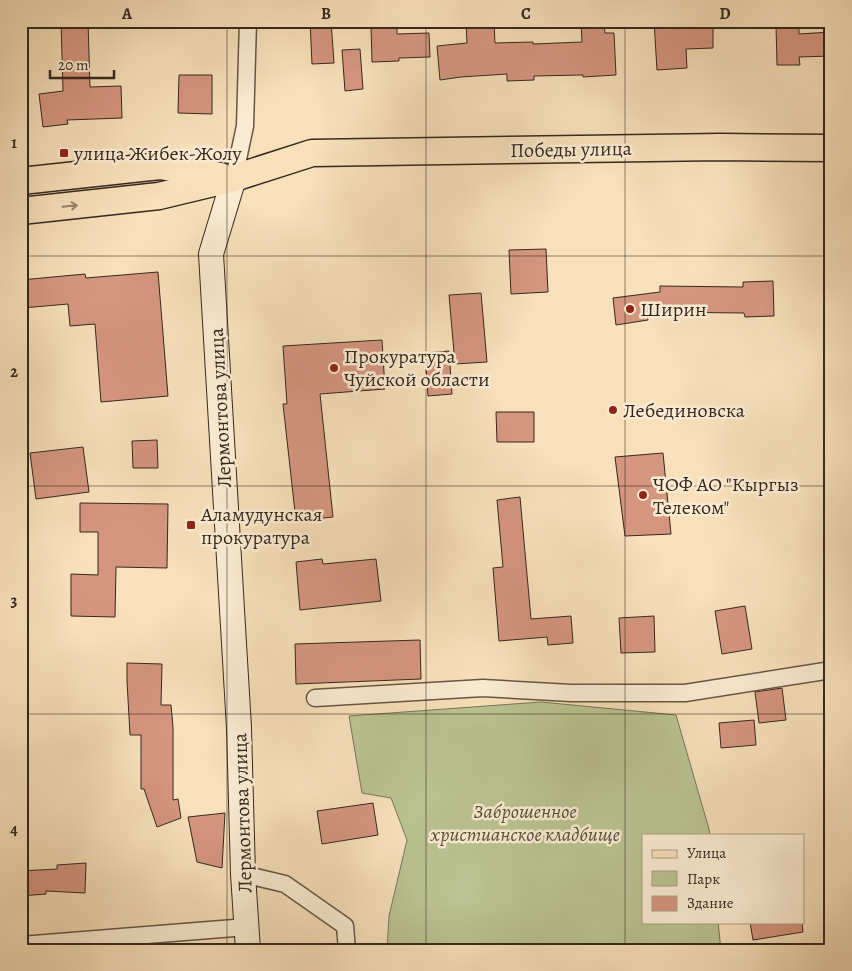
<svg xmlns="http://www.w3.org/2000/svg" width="852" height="971" viewBox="0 0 852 971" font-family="Alegreya,serif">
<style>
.green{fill:#bac391;stroke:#787658}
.building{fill:#d5967f;stroke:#35281f}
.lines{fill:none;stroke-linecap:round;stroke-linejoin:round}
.street-casing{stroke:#665646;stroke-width:19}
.secondary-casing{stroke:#35281f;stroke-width:26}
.primary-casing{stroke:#35281f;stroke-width:29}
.street{stroke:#faebd2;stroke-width:16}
.secondary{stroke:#faebd2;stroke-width:24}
.primary{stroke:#f7e0ba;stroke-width:26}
.oneway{stroke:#96846c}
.grid{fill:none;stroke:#35281f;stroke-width:1;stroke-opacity:0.55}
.poi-dot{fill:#8f2418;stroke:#faebd2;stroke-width:2}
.labels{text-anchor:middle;stroke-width:5;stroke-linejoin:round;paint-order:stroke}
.street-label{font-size:20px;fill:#35281f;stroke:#faebd2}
.poi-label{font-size:20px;fill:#35281f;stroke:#faebd2;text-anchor:start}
.park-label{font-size:20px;font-style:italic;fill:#564f3c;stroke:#faebd2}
.neatline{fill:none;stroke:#35281f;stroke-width:2}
.grid-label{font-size:16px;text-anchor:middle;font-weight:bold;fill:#35281f}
</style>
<rect width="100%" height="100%" fill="#f7e0ba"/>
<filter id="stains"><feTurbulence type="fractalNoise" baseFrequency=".004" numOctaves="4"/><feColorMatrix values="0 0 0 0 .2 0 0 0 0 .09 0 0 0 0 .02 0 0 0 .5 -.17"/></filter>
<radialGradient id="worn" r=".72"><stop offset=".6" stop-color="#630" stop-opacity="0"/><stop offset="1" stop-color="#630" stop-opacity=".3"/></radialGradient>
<!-- green -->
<path class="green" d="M541,702L676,715L709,829L710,835H643V922H718L721,950H387L389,916L407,840L391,798L362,793L349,716Z"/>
<!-- building -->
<g class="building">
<path d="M61,21H88L90,87L121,86L122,118L67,120L68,124L43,127L39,94L63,91Z"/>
<path d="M310,21H331L334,63L312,64Z"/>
<path d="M466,21H494L495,43L533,42V44L582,42L581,21H604L605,33H614L616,75L583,77V75L534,76V80L507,81V74L461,77L440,80L437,46L467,43Z"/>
<path d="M654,21H713V48L686,49L687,68L657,70Z"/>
<path d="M776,25H799V34L831,32V56L799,57L800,65H777Z"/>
<path d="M397,26V34L429,33L430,57L399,58V61L372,62L371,27Z"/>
<path d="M360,49L363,89L345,91L342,50Z"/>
<path d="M179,75H212V114L178,113Z"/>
<path d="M546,249L548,292L511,294L509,250Z"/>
<path d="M158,272L168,396L101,402L95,324L70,326L68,304L22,308L21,280L85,274L86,278Z"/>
<path d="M773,281L774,316L745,317L744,313L646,312L648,320L616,325L613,298L660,292V286L743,287V282Z"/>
<path d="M481,293L487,362L455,364L449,295Z"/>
<path d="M382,340L385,389L320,394L333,517L296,521L283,404H287L283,346Z"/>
<path d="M449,351L452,394L428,396L425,353Z"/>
<path d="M496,412H534V442H497Z"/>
<path d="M157,440L158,468H133L132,441Z"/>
<path d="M83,447L89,492L36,499L30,453Z"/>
<path d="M663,453L671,534L625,536L615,457Z"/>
<path d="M520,497L531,619L571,616L573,643L548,645L547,637L499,641L493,568L503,567L497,500Z"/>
<path d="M80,503L168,504L167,568L116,567L115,617L71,616V574L98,575V532H80Z"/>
<path d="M322,559L323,564L376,559L381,601L300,610L296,562Z"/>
<path d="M745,606L752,649L722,654L715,611Z"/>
<path d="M654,616L655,652L621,653L619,618Z"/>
<path d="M420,640L421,679L296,684L295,644Z"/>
<path d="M127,663L162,664L161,705H171L173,727V800L178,799L181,818L157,827L144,789H141V735H130L127,681Z"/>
<path d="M782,688L786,720L759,723L755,692Z"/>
<path d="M754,720L756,745L721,748L719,723Z"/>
<path d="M373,803L378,835L322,844L317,811Z"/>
<path d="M225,813L222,868L197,862L188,817Z"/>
<path d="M86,863L85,893L46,891V894L21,896V871L57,869V865Z"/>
<path d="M750,922H802L803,932L753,940Z"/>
</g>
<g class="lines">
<defs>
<g id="street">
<path d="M234,178L245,126L248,21"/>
<path d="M315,698L483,688L571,693H685L831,670"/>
<path d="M243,874L285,884L345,926L347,950"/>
<path d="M21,945L247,927"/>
</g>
<path id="secondary" d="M234,178L211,254L239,728L243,874L248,950"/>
<g id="primary">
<path d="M21,181L160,166L221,176"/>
<path d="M21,211L159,196L234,178L312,153L720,147L831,148"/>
</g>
</defs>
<!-- street casing -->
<use href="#street" class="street-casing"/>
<!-- secondary casing -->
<use href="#secondary" class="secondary-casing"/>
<!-- primary casing -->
<use href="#primary" class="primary-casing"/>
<!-- street -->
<use href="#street" class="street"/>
<!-- secondary -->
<use href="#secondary" class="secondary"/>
<!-- primary -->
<use href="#primary" class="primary"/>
</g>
<!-- one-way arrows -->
<defs><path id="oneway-shaft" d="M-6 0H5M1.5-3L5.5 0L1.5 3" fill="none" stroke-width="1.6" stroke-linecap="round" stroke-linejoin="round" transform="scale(1.25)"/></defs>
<use class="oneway" href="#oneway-shaft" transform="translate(70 206) rotate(-6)"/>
<!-- grid -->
<path class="grid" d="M227,21V950M426,21V950M625,21V950M21,256H831M21,486H831M21,714H831"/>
<!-- markers -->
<g class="poi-dot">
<rect x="59" y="148" width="10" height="10" rx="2.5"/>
<circle cx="630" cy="309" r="5"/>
<circle cx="334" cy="368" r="5"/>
<circle cx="613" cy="410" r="5"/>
<circle cx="643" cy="495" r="5"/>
<rect x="186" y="520" width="10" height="10" rx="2.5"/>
</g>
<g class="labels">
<!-- street labels -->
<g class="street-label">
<text transform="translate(571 149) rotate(-1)" y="7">Победы улица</text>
<text transform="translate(220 408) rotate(-93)" y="7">Лермонтова улица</text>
<text transform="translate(242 813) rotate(-92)" y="7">Лермонтова улица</text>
</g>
<!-- poi labels -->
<g class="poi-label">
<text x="74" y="160">улица Жибек-Жолу</text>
<text x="640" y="316">Ширин</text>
<text x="344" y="363">Прокуратура<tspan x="344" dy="23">Чуйской области</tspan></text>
<text x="623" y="417">Лебединовска</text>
<text x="653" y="491">ЧОФ АО "Кыргыз<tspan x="653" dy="23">Телеком"</tspan></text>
<text x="201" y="521">Аламудунская<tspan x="201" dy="23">прокуратура</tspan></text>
</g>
<!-- park labels -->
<g class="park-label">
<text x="525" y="818">Заброшенное<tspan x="525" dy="23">христианское кладбище</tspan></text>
</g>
</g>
<!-- margin -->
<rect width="852" height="971" fill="none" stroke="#f7e0ba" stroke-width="55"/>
<!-- legend -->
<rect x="642" y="834" width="162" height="90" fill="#faebd2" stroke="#ab9d8a"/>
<rect x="652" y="850" width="25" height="8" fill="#f7e0ba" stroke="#ab9d8a"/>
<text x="687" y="858" font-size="15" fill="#35281f">Улица</text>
<rect x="652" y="871" width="25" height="15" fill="#bac391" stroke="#ab9d8a"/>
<text x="687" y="884" font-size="15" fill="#35281f">Парк</text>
<rect x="652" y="896" width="25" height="15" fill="#d5967f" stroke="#ab9d8a"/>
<text x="687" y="908" font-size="15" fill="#35281f">Здание</text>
<!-- scale -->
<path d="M50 70v8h64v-8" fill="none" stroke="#35281f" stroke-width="2.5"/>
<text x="58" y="70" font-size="15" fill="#35281f" stroke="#faebd2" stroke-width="4" paint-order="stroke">20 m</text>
<rect x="28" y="28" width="796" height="916" class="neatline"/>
<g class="grid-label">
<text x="127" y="19">A</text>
<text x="326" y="19">B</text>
<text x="526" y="19">C</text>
<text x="725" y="19">D</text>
<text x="14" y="148">1</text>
<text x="14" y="377">2</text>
<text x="14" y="606">3</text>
<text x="14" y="835">4</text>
</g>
<rect width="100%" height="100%" filter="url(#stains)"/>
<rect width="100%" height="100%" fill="url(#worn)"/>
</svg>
